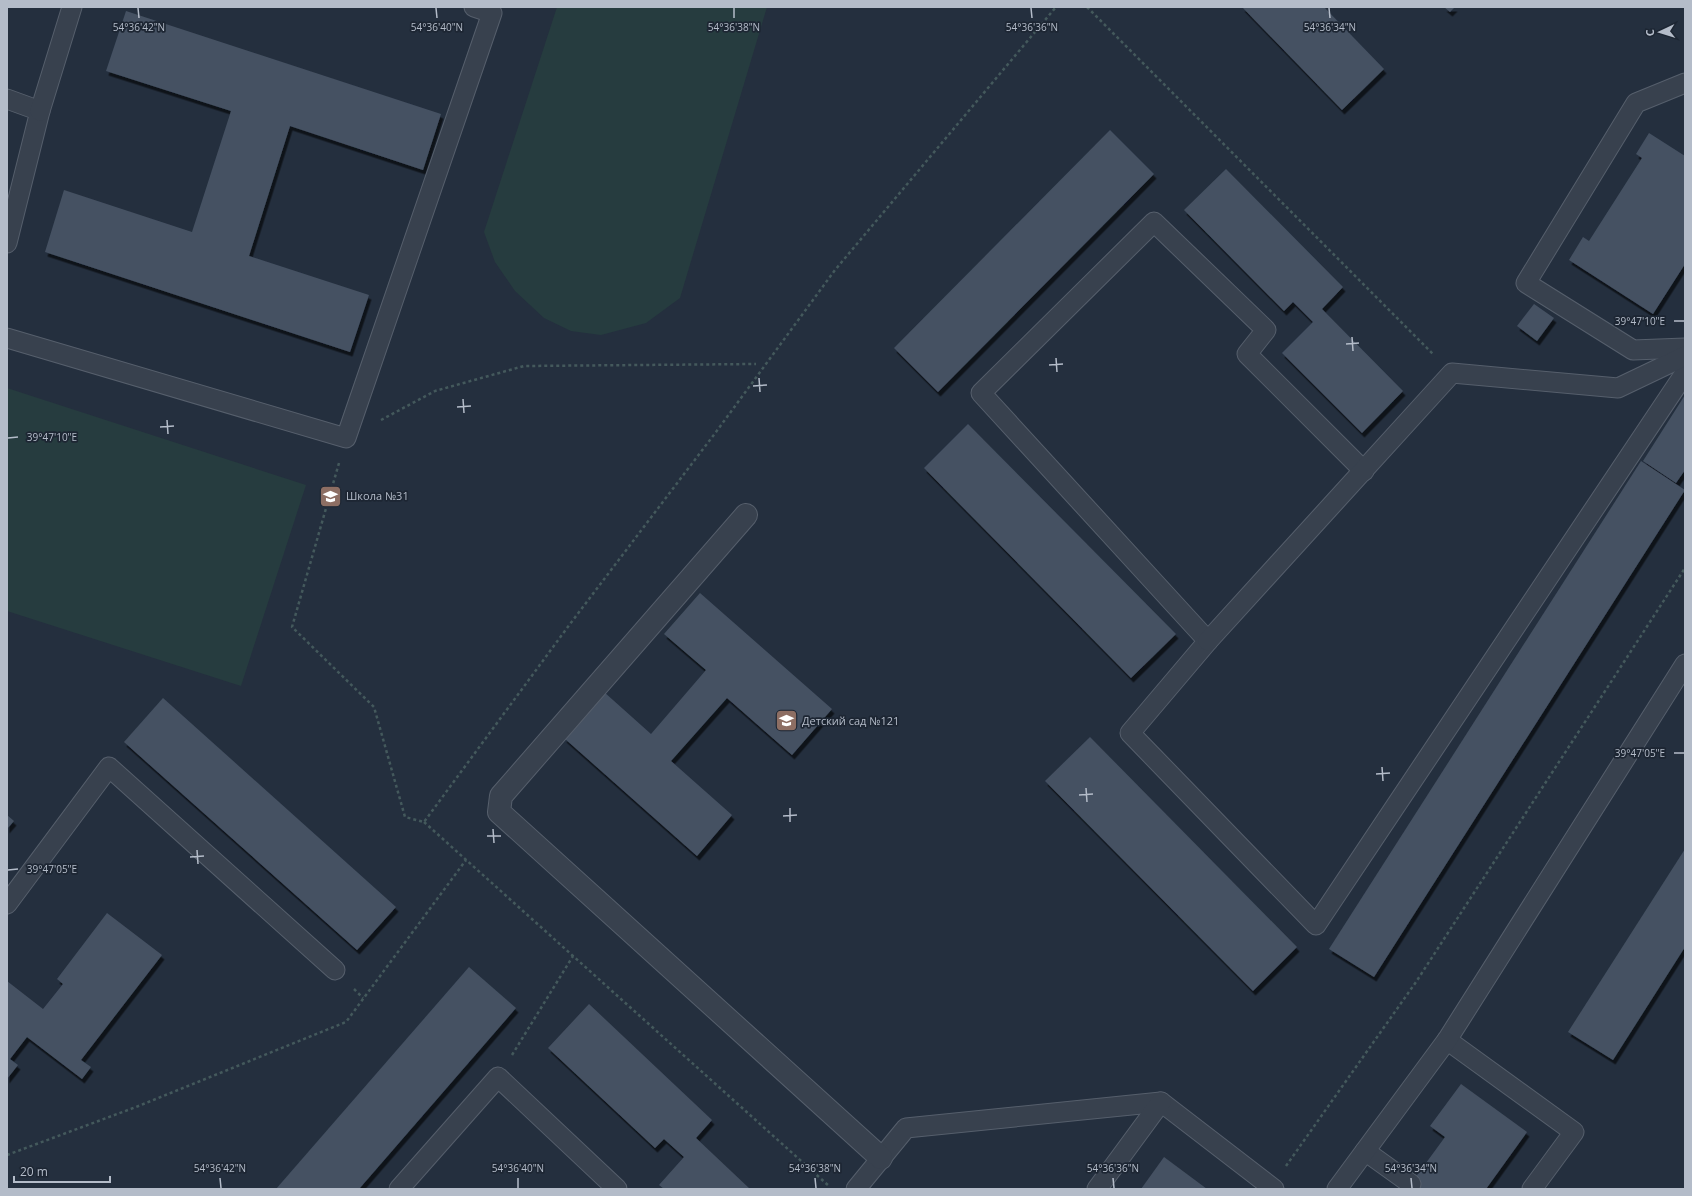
<svg xmlns="http://www.w3.org/2000/svg" width="1692" height="1196" viewBox="0 0 1692 1196" font-family="'Open Sans',sans-serif">
<style>
.green{fill:#263c3f}
.building{fill:#455162;filter:url(#shadow)}
.lines{fill:none;stroke-linecap:round;stroke-linejoin:round}
.service-casing{stroke:#565f6c;stroke-width:21}
.pedestrian-casing{stroke:#565f6c;stroke-width:24}
.path{stroke:#44595c;stroke-width:2.5;stroke-dasharray:3 3;stroke-linecap:butt}
.service{stroke:#38414e;stroke-width:19}
.pedestrian{stroke:#38414e;stroke-width:22}
.ticks{fill:none;stroke:#b4bcc9;stroke-width:1.5}
.labels{text-anchor:middle;stroke-width:3.5;stroke-linejoin:round;paint-order:stroke}
.poi-label{font-size:11px;fill:#b4bcc9;stroke:#1d2633;text-anchor:start}
.ticks-label{font-size:10px;text-anchor:middle;fill:#b4bcc9;stroke:#1d2633;stroke-width:3.5;stroke-linejoin:round;paint-order:stroke}
</style>
<defs>
<filter id="shadow"><feDropShadow dx="2.5" dy="4.5" stdDeviation="0" flood-color="#0009"/></filter>
</defs>
<rect width="100%" height="100%" fill="#242f3e"/>
<!-- green -->
<g class="green">
<path d="M557,7H767L680,298L646,323L601,335L571,331L544,318L515,291L495,262L484,232Z"/>
<path d="M7,388L306,485L241,686L7,611Z"/>
</g>
<!-- building -->
<g class="building">
<path d="M1242,7H1324L1384,69L1342,110Z"/>
<path d="M1444,7H1455L1450,12Z"/>
<path d="M126,11L441,114L423,170L290,126L249,256L369,295L350,352L45,252L64,190L192,232L231,111L106,71Z"/>
<path d="M1110,130L1154,174L938,392L894,348Z"/>
<path d="M1649,133L1685,156V264L1653,314L1569,260L1583,237L1589,241L1642,158L1636,154Z"/>
<path d="M1226,169L1343,287L1322,309L1403,391L1362,433L1282,353L1313,322L1293,302L1284,311L1184,210Z"/>
<path d="M1534,304L1554,318L1537,341L1517,326Z"/>
<path d="M1685,395V470L1676,483L1643,461Z"/>
<path d="M968,424L1176,634L1131,678L924,468Z"/>
<path d="M1641,461L1685,490L1374,977L1329,949Z"/>
<path d="M700,593L832,709L792,755L727,698L671,761L732,815L697,856L564,738L604,692L651,734L706,670L664,634Z"/>
<path d="M163,698L396,907L357,950L124,742Z"/>
<path d="M1090,737L1297,947L1253,991L1045,781Z"/>
<path d="M7,815L14,821L7,829Z"/>
<path d="M1685,849V947L1613,1060L1568,1032Z"/>
<path d="M107,913L162,955L81,1060L91,1067L82,1079L27,1037L10,1059L18,1065L7,1079V981L43,1009L63,984L57,979Z"/>
<path d="M469,967L516,1008L359,1189H276Z"/>
<path d="M589,1004L712,1120L696,1138L750,1189H664L659,1185L684,1157L664,1139L655,1148L548,1048Z"/>
<path d="M1461,1084L1527,1132L1486,1189H1407L1445,1137L1430,1126Z"/>
<path d="M1164,1157L1207,1189H1141Z"/>
</g>
<g class="lines">
<defs>
<g id="service">
<path d="M1685,83L1636,103L1526,283L1633,350L1685,348"/>
<path d="M7,99L40,111L7,243"/>
<path d="M40,111L72,7"/>
<path d="M7,338L346,438L492,13L474,7"/>
<path d="M1364,471L1247,354L1266,330L1154,222L981,393L1208,641L1130,733L1316,925L1685,373"/>
<path d="M1208,641L1452,373L1618,388L1685,356"/>
<path d="M7,904L109,767L335,970"/>
<path d="M1447,1040L1574,1132L1532,1189"/>
<path d="M1365,1151L1411,1184"/>
<path d="M399,1189L498,1077L617,1189"/>
<path d="M856,1189L906,1128L1161,1102L1274,1189"/>
<path d="M1097,1189L1161,1102"/>
<path d="M1337,1189L1447,1040L1685,664"/>
</g>
<path id="pedestrian" d="M746,515L501,796L499,812L881,1158"/>
</defs>
<!-- service casing -->
<use href="#service" class="service-casing"/>
<!-- pedestrian casing -->
<use href="#pedestrian" class="pedestrian-casing"/>
<!-- path -->
<g class="path">
<path d="M1087,7L1434,355"/>
<path d="M381,420L435,391L524,366L756,364"/>
<path d="M339,463L292,627L374,707L405,817L424,822L570,624L716,432L835,270L1056,7"/>
<path d="M424,822L829,1186"/>
<path d="M354,989L363,998"/>
<path d="M512,1055L573,956"/>
<path d="M7,1155L136,1107L346,1022L466,860"/>
<path d="M1286,1166L1416,982L1685,568"/>
</g>
<!-- service -->
<use href="#service" class="service"/>
<!-- pedestrian -->
<use href="#pedestrian" class="pedestrian"/>
</g>
<!-- ticks -->
<path class="ticks" d="M138,8L139,18M436,8L437,18M734,8V18M1031,8L1032,18M1329,8L1330,18M1674,321H1684M1352,337L1353,351M1346,344L1359,343M1056,358L1057,372M1049,365L1063,364M759,378L760,392M753,386L767,385M463,399L464,413M457,407L471,406M167,420L168,434M160,427L174,426M8,438L18,437M1674,753H1684M1382,767L1383,781M1376,774L1390,773M1086,788L1087,802M1079,795L1093,794M790,808V822M783,816L797,815M493,829L494,843M487,836H501M197,850L198,864M190,857L204,856M8,870L18,869M220,1178L221,1188M518,1178V1188M815,1178L816,1188M1113,1178L1114,1188M1411,1178L1412,1188"/>
<!-- icons -->
<defs>
<symbol id="school-square" viewBox="-11 -11 22 22"><rect x="-9" y="-9" width="18" height="18" rx="4" fill="#8d6e63" stroke="#1d2633"/><path d="M0-5L7-2L0 1L-7-2ZM-4 1L0 2.5L4 1V4Q0 6-4 4Z" fill="#fff"/></symbol>
</defs>
<g fill-rule="evenodd">
<use href="#school-square" x="318" y="484" width="25" height="25"/>
<use href="#school-square" x="774" y="708" width="25" height="25"/>
</g>
<g class="labels">
<!-- poi labels -->
<g class="poi-label">
<text x="346" y="500">Школа №31</text>
<text x="802" y="725">Детский сад №121</text>
</g>
</g>
<g class="ticks-label">
<text x="139" y="31">54°36'42"N</text>
<text x="437" y="31">54°36'40"N</text>
<text x="734" y="31">54°36'38"N</text>
<text x="1032" y="31">54°36'36"N</text>
<text x="1330" y="31">54°36'34"N</text>
<text x="1640" y="325">39°47'10"E</text>
<text x="52" y="441">39°47'10"E</text>
<text x="1640" y="757">39°47'05"E</text>
<text x="52" y="873">39°47'05"E</text>
<text x="220" y="1172">54°36'42"N</text>
<text x="518" y="1172">54°36'40"N</text>
<text x="815" y="1172">54°36'38"N</text>
<text x="1113" y="1172">54°36'36"N</text>
<text x="1411" y="1172">54°36'34"N</text>
</g>
<!-- border -->
<rect width="1692" height="1196" fill="none" stroke="#b4bcc9" stroke-width="16"/>
<!-- north arrow -->
<g transform="translate(1660 32) rotate(266)" stroke="#1d2633" stroke-width="3" paint-order="stroke">
<path d="M0-3L7 15L0 10L-7 15Z" fill="#b4bcc9"/>
<text y="-6" font-size="11" font-weight="bold" text-anchor="middle" fill="#b4bcc9">С</text>
</g>
<!-- scale -->
<path d="M14 1176v6h96v-6" fill="none" stroke="#b4bcc9" stroke-width="2"/>
<text x="20" y="1176" font-size="12" fill="#b4bcc9" stroke="#1d2633" stroke-width="3" paint-order="stroke">20 m</text>
</svg>
